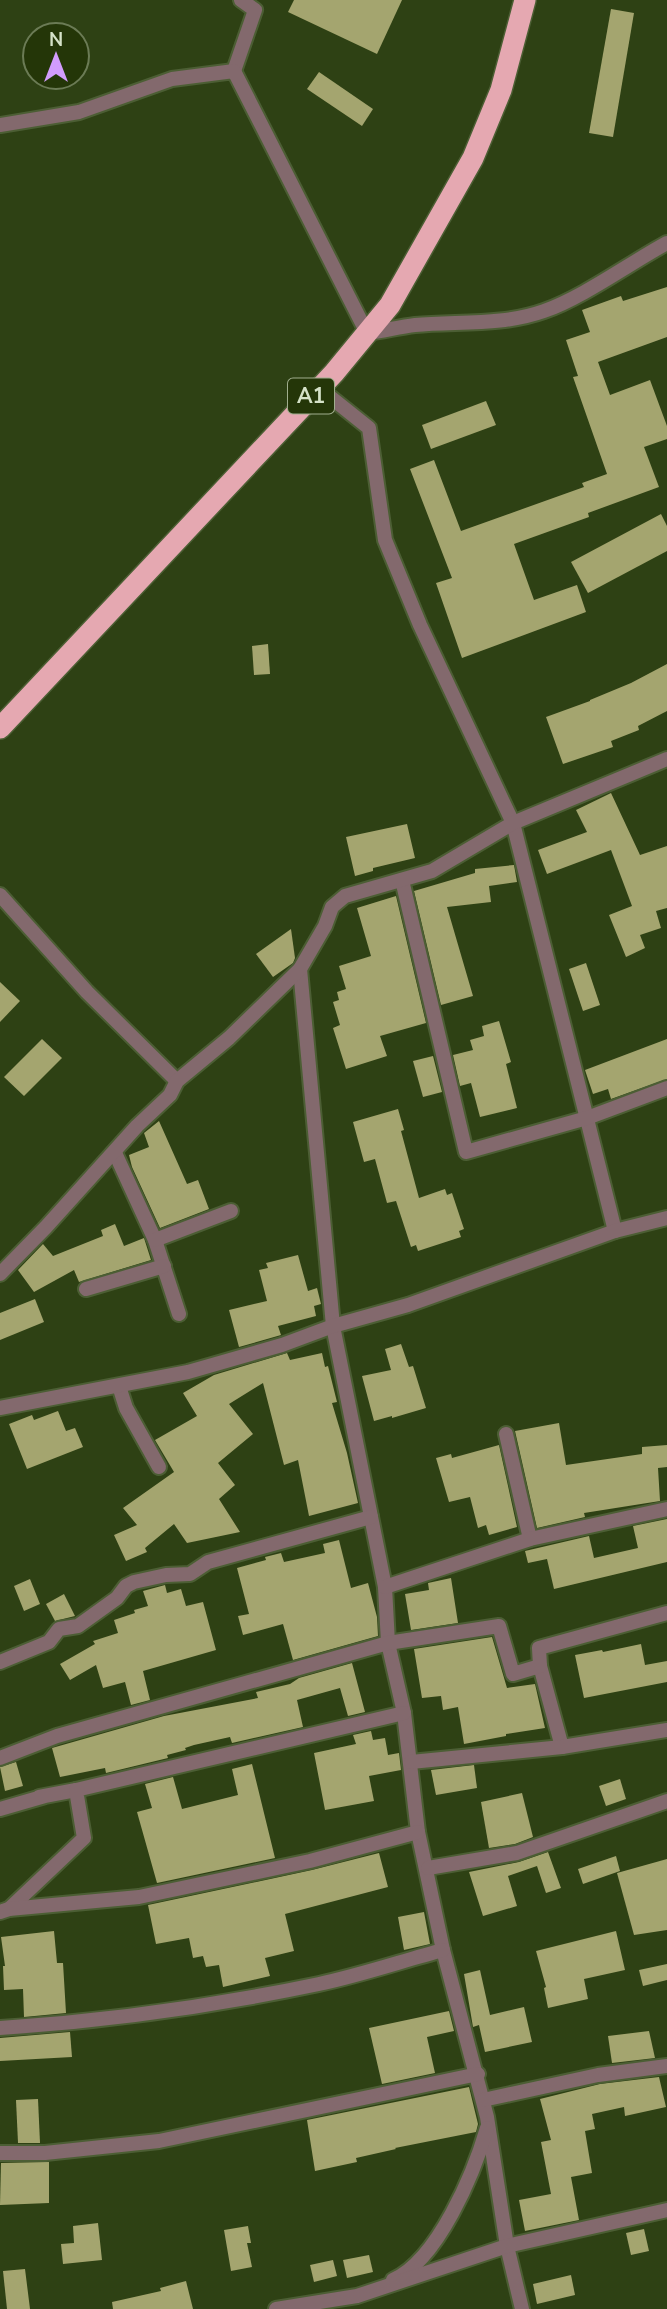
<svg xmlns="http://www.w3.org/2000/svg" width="667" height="2309" viewBox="0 0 667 2309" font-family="'Nunito Sans',sans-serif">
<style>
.building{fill:#a4a56f}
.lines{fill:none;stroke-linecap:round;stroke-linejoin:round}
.street-casing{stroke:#4c5e34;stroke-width:18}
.highway-casing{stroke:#4c5e34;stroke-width:24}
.street{stroke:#83696d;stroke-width:14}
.highway{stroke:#e5a8b1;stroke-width:21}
.labels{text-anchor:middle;stroke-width:7;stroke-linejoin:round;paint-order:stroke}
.shield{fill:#243608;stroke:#a0ae8e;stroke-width:2}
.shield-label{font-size:21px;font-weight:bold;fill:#d5e2c8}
</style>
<rect width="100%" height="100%" fill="#2e4114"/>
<!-- building -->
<g class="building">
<path d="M294,0H402L377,54L288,12Z"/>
<path d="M611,9L634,13L613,137L589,133Z"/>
<path d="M319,72L373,109L362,126L307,89Z"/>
<path d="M667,287V337L598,362L610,395L650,380L667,426V439L644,447L659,487L588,513L589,517L514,544L534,600L577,585L586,612L462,658L436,583L452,578L410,469L434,460L461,531L584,487L582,483L607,474L573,377L578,376L566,340L590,332L582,310L621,296L623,301Z"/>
<path d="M486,401L496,425L431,449L422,425Z"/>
<path d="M661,514L667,526V551L588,593L571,562Z"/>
<path d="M268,644L270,674L254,675L252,646Z"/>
<path d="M667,664V711L638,726L639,730L611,741L613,747L563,764L546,717L590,701V700L631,683Z"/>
<path d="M611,793L640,855L667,846V908L656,911L661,928L640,935L645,948L626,957L609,915L632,906L611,850L547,874L538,850L587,832L576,810Z"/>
<path d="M407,824L415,858L373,868V871L355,876L346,837Z"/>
<path d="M514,865L517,882L489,886L491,902L447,907L473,996L441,1005L414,891L475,873V869Z"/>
<path d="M396,896L426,1023L380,1036L387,1056L346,1069L333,1028L340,1025L333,1002L339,1000L337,992L346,989L339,966L371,956L357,908Z"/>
<path d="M291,929L295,958L293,963L273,977L256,954Z"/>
<path d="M586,963L600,1005L583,1011L569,969Z"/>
<path d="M0,982L20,1001L0,1022Z"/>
<path d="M499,1021L511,1062L506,1064L517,1108L480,1117L471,1083L460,1086L453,1055L473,1050L470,1040L484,1036L482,1026Z"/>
<path d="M42,1039L62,1058L24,1096L4,1077Z"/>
<path d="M667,1039V1079L611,1099L608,1089L593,1094L585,1070Z"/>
<path d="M433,1056L442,1092L423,1097L413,1061Z"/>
<path d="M398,1109L404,1130L401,1131L419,1198L445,1189L447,1195L452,1193L464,1229L459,1231L461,1237L418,1251L416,1245L411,1247L396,1201L387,1203L375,1159L364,1162L353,1122Z"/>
<path d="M159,1121L187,1184L198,1180L209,1209L160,1228L132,1167L129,1155L149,1147L144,1133Z"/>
<path d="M115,1224L124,1246L144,1238L151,1260L79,1282L74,1270L34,1292L18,1270L43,1244L53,1256L103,1236L101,1230Z"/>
<path d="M298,1255L308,1291L317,1288L321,1304L314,1306L316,1316L278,1326L281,1335L239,1347L229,1310L267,1301L259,1270L268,1268L266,1263Z"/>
<path d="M35,1299L44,1322L0,1340V1313Z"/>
<path d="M401,1344L409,1367L413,1366L426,1408L392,1418V1416L374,1421L362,1376L391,1370L385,1349Z"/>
<path d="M287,1353L290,1360L322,1353L325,1367L328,1366L337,1402L332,1403L347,1453L358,1503L309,1516L298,1460L284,1465L263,1383L229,1404L253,1434L218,1463L235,1485L219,1499L240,1532L187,1543L174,1524L145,1548L147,1552L126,1561L114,1535L137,1525L123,1508L174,1472L155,1440L197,1416L183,1393L214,1375Z"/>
<path d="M58,1411L66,1431L75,1428L83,1447L27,1469L9,1424L32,1415L34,1420Z"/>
<path d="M559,1423L566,1465L642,1454V1447L667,1445V1467L658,1468L660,1501L584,1513L585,1517L537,1528L515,1431Z"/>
<path d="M499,1445L517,1527L489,1535L486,1525L478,1528L470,1497L449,1502L436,1458L451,1454L452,1458Z"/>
<path d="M667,1519V1562L554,1589L547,1559L528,1563L525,1551L589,1536L594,1558L638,1548L633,1526Z"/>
<path d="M339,1540L351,1588L368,1583L377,1617L378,1636L293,1660L283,1624L243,1635L238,1616L249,1614L237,1568L266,1560L265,1557L281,1553L284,1562L325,1553L323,1544Z"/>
<path d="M451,1578L458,1623L411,1630L405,1594L429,1590L428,1583Z"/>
<path d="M30,1579L40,1604L24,1611L14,1586Z"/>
<path d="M165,1585L167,1593L181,1589L186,1606L203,1602L216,1650L143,1671L150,1700L131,1705L125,1682L103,1688L96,1665L70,1680L60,1664L95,1644L93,1641L118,1633L114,1620L135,1613L134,1610L148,1606L143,1591Z"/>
<path d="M64,1594L75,1616L55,1621L46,1604Z"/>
<path d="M492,1637L507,1688L535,1684L545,1728L506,1734V1736L464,1744L458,1707L443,1710L441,1696L422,1698L414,1649Z"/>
<path d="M641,1644L645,1665L667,1661V1682L584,1698L575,1655L602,1650L603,1652Z"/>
<path d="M352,1663L365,1712L348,1716L340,1688L297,1700L303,1727L232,1743L230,1737L194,1745L185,1748L186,1750L167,1755L168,1758L106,1773L105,1768L60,1777L52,1748L164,1716L258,1698L256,1692L290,1684L299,1678Z"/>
<path d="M371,1731L373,1740L385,1738L388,1755L399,1753L401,1770L369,1776L374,1801L325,1810L314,1753L356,1744L353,1735Z"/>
<path d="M16,1762L23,1786L5,1791L0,1767Z"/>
<path d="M252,1764L275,1858L157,1883L137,1812L152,1808L145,1784L173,1777L182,1809L238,1795L232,1769Z"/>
<path d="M474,1765L477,1788L436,1795L431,1770Z"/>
<path d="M620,1779L626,1799L606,1806L599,1786Z"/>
<path d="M522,1793L533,1837L515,1844L489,1848L481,1802Z"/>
<path d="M548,1852L561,1888L546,1893L537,1866L508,1876L517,1906L483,1916L469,1872L519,1862Z"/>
<path d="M379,1853L388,1887L285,1914L294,1951L265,1958L270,1976L223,1987L219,1965L206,1967L203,1956L193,1958L189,1938L156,1944L148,1905L312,1870Z"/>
<path d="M616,1856L620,1871L583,1884L578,1869Z"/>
<path d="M667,1859V1930L634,1935L617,1873Z"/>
<path d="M424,1912L430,1944L404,1950L398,1917Z"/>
<path d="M54,1931L57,1963H63L66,2013L24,2017L23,1989L4,1990L3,1966H5L1,1937Z"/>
<path d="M616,1931L625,1970L584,1979L588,1999L548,2008L544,1988L546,1987L536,1951Z"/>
<path d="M667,1964V1980L643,1986L639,1970Z"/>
<path d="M480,1970L490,2015L524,2007L532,2042L485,2052L479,2025L473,2027L464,1974Z"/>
<path d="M449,2011L454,2031L427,2037L435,2073L382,2084L369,2028Z"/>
<path d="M649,2031L655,2058L612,2063L608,2036Z"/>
<path d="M70,2032L72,2057L0,2061V2038Z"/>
<path d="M659,2077L666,2107L625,2116L624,2107L592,2114L595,2129L585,2131L592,2173L571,2177L579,2220L525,2231L519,2200L551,2194L541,2142L551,2140L540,2099L600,2084Z"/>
<path d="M469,2087L478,2124L476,2132L395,2148L396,2149L356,2158L357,2162L315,2171L307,2120Z"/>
<path d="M38,2099L40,2143H18L16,2100Z"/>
<path d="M49,2162V2203L0,2205L1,2163Z"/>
<path d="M98,2223L102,2260L63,2264L61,2244L74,2243L73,2226Z"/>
<path d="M248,2226L251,2243H247L252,2267L231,2271L224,2230Z"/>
<path d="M644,2229L649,2251L631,2255L626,2233Z"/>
<path d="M369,2255L373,2272L347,2278L343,2260Z"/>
<path d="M333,2260L337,2276L314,2282L310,2265Z"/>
<path d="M25,2269L30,2309H7L3,2271Z"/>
<path d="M571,2275L575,2295L537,2304L533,2284Z"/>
<path d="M186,2281L193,2309H113L112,2302L161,2291L160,2288Z"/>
</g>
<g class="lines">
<defs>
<g id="street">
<path d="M234,71L255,10L241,0"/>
<path d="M0,125L79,112L172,79L234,71L367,333C383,331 399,327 415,325C458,321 502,326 544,311C582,298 630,263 667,243"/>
<path d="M319,388L369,428L385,540L420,625L513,823L615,1231"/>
<path d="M402,880L466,1152L587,1118L667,1088"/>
<path d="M0,895L87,992L177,1081"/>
<path d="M300,969L333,1326L385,1587L388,1643L404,1713L418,1832L443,1950L487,2117L507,2246L522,2309"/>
<path d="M115,1153L155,1240L179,1314"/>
<path d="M155,1240L231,1211"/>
<path d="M0,1274L46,1227L137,1126L170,1095L177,1081L229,1038L300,969L325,926L332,907L345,896L432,871L513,823L667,759"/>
<path d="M86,1289L164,1266"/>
<path d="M119,1386L126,1408L159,1467"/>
<path d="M0,1408L188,1372L282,1345L333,1326L408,1305L615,1231L667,1218"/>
<path d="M506,1434L530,1539"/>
<path d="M385,1587L530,1539L667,1509"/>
<path d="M0,1662L49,1642L59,1629L78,1626L117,1598L126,1586L134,1582L166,1575L190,1574L208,1562L371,1517"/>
<path d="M540,1666L562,1747"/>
<path d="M0,1758L57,1736L388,1643L499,1626L513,1674L540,1666L539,1648L667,1613"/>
<path d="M411,1762L562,1747L667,1730"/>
<path d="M0,1809L45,1796L76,1790L39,1797"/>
<path d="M428,1868L517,1853L667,1801"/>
<path d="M9,1909L84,1838L76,1790L404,1713"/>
<path d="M0,1912L9,1909L139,1897L310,1861L418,1832"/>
<path d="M0,2028C107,2021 214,2006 319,1984C361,1975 402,1961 443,1950"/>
<path d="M483,2100L598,2075L667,2066"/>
<path d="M0,2153H45L159,2141L478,2074"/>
<path d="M393,2280C438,2260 474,2173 487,2128"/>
<path d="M276,2309L357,2296L507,2246L667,2210"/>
</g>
<path id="highway" d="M0,728L334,373L390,305L473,158L501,90L525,0"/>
</defs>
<!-- street casing -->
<use href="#street" class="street-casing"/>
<!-- highway casing -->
<use href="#highway" class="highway-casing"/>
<!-- street -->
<use href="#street" class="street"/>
<!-- highway -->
<use href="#highway" class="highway"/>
</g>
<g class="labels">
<!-- shield labels -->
<rect class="shield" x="288" y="378.5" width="46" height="35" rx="5"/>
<g class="shield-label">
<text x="311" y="403">A1</text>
</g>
</g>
<!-- north arrow -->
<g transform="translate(56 56)"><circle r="33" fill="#243608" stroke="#6b7b55" stroke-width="2"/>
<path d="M0-5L12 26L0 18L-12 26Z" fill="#d29cfd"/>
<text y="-10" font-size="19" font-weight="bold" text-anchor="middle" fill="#d5e2c8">N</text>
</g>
</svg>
